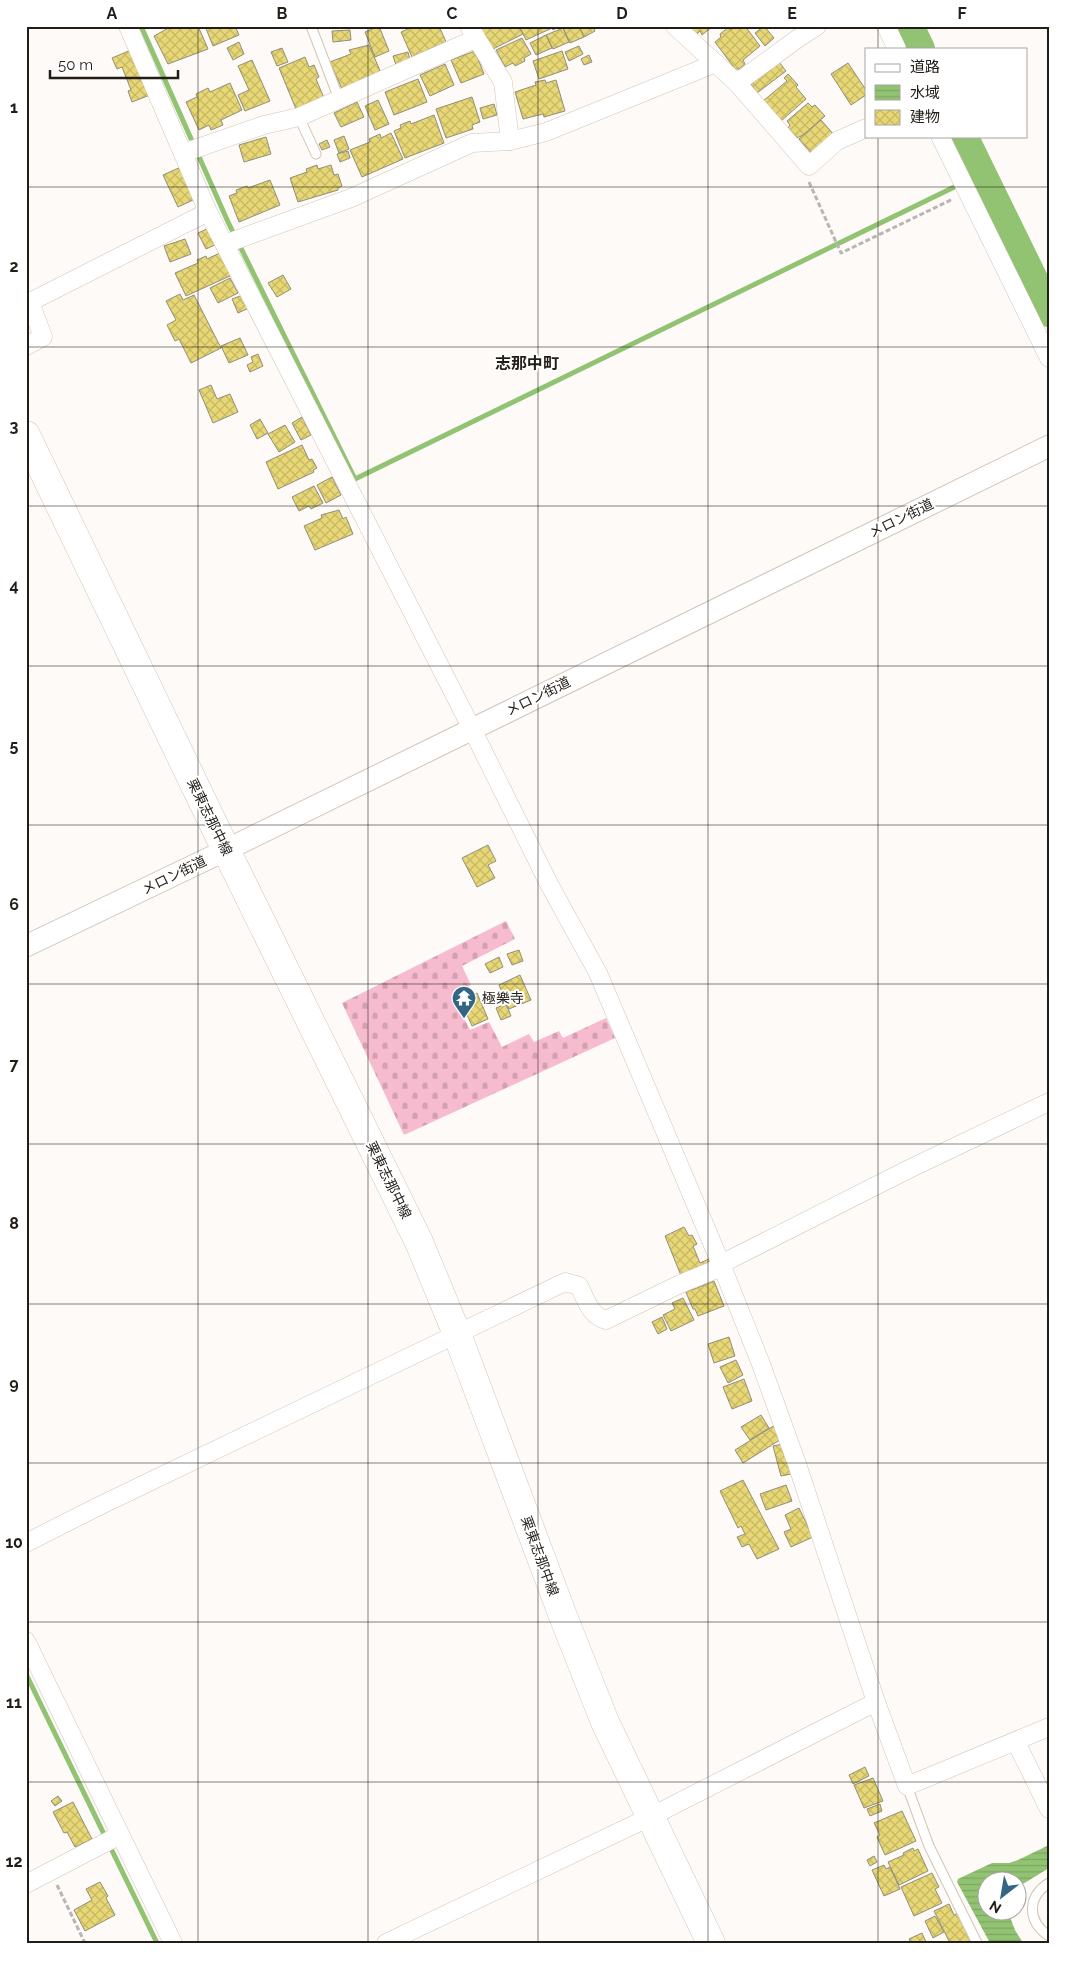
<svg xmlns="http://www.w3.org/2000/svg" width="1075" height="1969" viewBox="0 0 1075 1969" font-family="Raleway,'Noto Sans JP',sans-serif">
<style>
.cemetery{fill:url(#cemetery-stones)}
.water{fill:url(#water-rules)}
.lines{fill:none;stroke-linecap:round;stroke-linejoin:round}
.stream{stroke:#91c372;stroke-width:5}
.river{stroke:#91c372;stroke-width:30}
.building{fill:url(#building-cross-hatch);stroke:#918e7d}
.service-casing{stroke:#d3c5b6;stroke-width:11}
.minor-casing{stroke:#d3c5b6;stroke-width:19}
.tertiary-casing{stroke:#d3c5b6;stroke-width:23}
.primary-casing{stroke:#d3c5b6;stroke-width:29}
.path{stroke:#b9b5b2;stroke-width:3;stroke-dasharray:5 2.5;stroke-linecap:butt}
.service{stroke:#fff;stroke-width:9}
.minor{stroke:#fff;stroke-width:18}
.tertiary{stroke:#fff;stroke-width:21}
.primary{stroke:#fff;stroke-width:28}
.grid{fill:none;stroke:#231d18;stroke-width:1;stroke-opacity:0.55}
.labels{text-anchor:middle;stroke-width:4;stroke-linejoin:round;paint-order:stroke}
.street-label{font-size:14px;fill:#231d18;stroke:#fff}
.poi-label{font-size:14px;fill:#231d18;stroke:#fff;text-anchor:start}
.quarter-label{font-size:16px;font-weight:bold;fill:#231d18;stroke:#fff}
.neatline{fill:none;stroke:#231d18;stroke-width:2}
.grid-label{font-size:16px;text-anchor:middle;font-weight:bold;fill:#231d18}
</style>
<defs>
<pattern id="cemetery-stones" width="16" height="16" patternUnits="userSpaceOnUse" patternTransform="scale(1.25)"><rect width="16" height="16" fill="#f6bbce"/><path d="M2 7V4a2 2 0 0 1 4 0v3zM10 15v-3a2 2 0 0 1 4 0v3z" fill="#d3a0b0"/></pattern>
<pattern id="water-rules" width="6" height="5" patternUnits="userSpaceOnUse" patternTransform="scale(1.25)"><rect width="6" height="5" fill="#91c372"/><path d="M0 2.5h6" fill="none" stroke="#7da762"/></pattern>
<pattern id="building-cross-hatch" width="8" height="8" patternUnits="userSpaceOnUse" patternTransform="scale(1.25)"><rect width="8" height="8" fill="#e7d775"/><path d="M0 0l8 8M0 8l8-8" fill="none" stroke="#c6b864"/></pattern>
</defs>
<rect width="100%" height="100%" fill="#fdfaf7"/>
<!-- cemetery -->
<path class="cemetery" d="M506,921L515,939L462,966L471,985L452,994L470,1030L489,1022L502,1047L529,1034L534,1042L559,1031L563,1038L606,1018L615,1038L404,1135L342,1003Z"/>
<!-- water -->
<path class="water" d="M1049,1845V1868L1018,1887V1882H988V1912H1008L1015,1930L1023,1943H990L957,1882L958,1879L992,1863H1009L1018,1860Z"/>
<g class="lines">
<!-- stream -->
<g class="stream">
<path d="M141,26L228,222L355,479L981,174"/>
<path d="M26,1674L157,1943"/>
</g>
<!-- river -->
<g class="river">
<path d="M909,26L920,49"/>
<path d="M963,136L1049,312"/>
</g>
</g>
<!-- building -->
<g class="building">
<path d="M172,26H198L208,49L168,64L154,36Z"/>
<path d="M205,26H235L239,35L213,46Z"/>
<path d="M379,26L389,51L375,57L365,32Z"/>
<path d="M415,26H439L446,42L412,57L401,32Z"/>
<path d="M479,26H519L523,34L491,50Z"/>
<path d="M519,26H560L553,30L552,28L526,40Z"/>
<path d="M566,26H579L584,37L570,43L563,28Z"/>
<path d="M579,26H593L595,31L584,37Z"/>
<path d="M689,26H713L702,35L700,31L696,35Z"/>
<path d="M736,26H745L760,46L743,60L745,64L739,69H735L715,42L721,37L720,34L729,27L731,30Z"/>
<path d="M764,26L774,38L765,46L755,33Z"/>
<path d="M563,28L569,42L553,49L546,35Z"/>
<path d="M350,30L351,40L333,42L332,31Z"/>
<path d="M546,35L552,48L536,55L530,43Z"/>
<path d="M522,38L531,54L524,58L525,61L515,66L513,63L505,67L496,50Z"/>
<path d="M239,42L244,54L233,60L227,48Z"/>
<path d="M369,45L381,73L342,89L330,62L351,54L349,50Z"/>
<path d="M579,46L583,54L569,61L565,52Z"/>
<path d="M282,48L288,62L277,66L271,52Z"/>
<path d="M131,50L150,95L132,102L128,91L131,90L122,67L117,69L112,58Z"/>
<path d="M475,51L484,74L461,83L451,60Z"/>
<path d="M562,51L568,69L539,79L533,61Z"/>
<path d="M408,52L410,60L396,65L393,56Z"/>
<path d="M589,55L592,62L584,65L581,59Z"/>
<path d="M305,57L309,67L314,65L319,77L316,79L324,98L296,109L279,68Z"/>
<path d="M252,60L270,101L245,111L238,95L249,90L238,66Z"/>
<path d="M779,62L786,71L757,93L751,84Z"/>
<path d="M848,63L866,90V95L851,105L831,74Z"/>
<path d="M445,64L454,85L430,96L420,75Z"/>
<path d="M788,74L798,85L796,87L806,99L781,121L763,101L787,81L784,78Z"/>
<path d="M418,79L427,102L394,115L385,92Z"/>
<path d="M545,80L546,83L556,80L565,111L544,117L543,114L523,119L515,92L536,85L535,82Z"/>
<path d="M230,83L242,110L221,120L223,125L211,130L209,125L199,130L186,102L197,97L196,94L208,88L210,92Z"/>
<path d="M472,97L480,122L472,125L473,129L446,138L436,109Z"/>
<path d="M378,100L389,124L375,130L365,106Z"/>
<path d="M357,102L364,117L341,127L334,113Z"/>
<path d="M808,103L812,107L815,105L825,116L803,135L797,138L788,128L790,125L787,121Z"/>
<path d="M494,104L497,115L483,119L480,108Z"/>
<path d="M434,115L444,143L405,158L394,131L401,128L400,125L410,121L411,124Z"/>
<path d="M821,120L835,136L813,155L799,139Z"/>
<path d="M391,133L403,159L362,177L350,150L370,142L369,139L380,134L381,138Z"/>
<path d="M344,136L349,149L339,153L334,140Z"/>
<path d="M266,137L271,154L244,162L239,145Z"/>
<path d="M327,140L330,147L322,150L319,144Z"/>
<path d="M348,151L350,158L340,162L337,154Z"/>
<path d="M317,165L318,169L331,165L334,175L338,174L342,186L338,188V190L298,202L290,178L307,172L306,169Z"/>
<path d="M181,167L195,199L178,207L163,175Z"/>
<path d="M270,180L280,205L239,222L229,196L237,193L236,190L247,186L248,188Z"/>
<path d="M209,228L217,244L206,249L198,233Z"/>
<path d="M185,239L191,254L170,262L164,246Z"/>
<path d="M222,252L232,275L186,296L175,273L198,263L197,260L206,256L207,259Z"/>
<path d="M283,275L291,289L277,297L268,283Z"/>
<path d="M230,278L238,293L218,303L210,288Z"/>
<path d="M180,294L183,300L194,295L221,348L191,363L179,339L175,341L167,325L176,320L166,301Z"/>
<path d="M243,295L249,308L238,313L232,299Z"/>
<path d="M240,338L248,355L229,363L221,346Z"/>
<path d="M258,354L263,366L250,372L247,365L253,362L251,357Z"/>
<path d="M211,385L217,399L230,394L238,412L213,423L199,390Z"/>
<path d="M302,417L311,435L301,440L292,423Z"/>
<path d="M260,419L268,433L257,439L250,425Z"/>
<path d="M285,425L295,442L279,452L268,434Z"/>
<path d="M302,445L309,460L312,459L317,468L313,470L314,472L278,489L266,462Z"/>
<path d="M332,477L341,495L326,503L317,485Z"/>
<path d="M314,486L323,503L311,509L309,506L299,511L292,497Z"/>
<path d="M339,510L343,519L346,517L353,534L315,550L304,526L322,518L321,515Z"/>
<path d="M488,845L496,861L488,865L495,878L477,887L462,858Z"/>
<path d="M519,950L523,961L512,965L507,954Z"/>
<path d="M499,957L503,967L490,973L485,964Z"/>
<path d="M520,975L531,1000L509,1009L499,985Z"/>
<path d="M477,993L488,1019L472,1026L461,1001Z"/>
<path d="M506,1004L511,1016L501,1020L496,1008Z"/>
<path d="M684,1227L689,1236L692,1235L697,1244L693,1246L700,1263L709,1259L711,1265L682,1278L665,1236Z"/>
<path d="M714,1281L724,1306L698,1316L695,1309H693L685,1290L691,1287L692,1290Z"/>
<path d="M683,1298L694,1320L671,1331L663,1315L675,1309L672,1303Z"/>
<path d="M662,1317L667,1329L658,1334L652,1322Z"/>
<path d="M729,1337L735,1356L714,1363L708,1344Z"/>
<path d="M736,1360L743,1375L728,1383L720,1367Z"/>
<path d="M744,1379L752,1401L732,1409L723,1387Z"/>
<path d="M761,1415L769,1428L750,1440L741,1427Z"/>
<path d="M775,1425L783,1438L743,1463L735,1450Z"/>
<path d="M783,1444L791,1474L781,1476L773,1446Z"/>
<path d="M743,1480L779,1549L757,1559L749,1544L742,1547L737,1537L745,1534L741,1526L738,1528L720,1491Z"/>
<path d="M786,1485L792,1501L766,1510L760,1494Z"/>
<path d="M799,1508L813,1537L791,1547L784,1532L791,1529L785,1515Z"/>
<path d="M865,1767L869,1776L853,1784L849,1775Z"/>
<path d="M873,1778L883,1801L864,1808L854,1785Z"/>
<path d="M58,1796L62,1801L55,1806L51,1801Z"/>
<path d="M73,1802L92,1839L75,1847L67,1832L64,1833L53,1812Z"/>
<path d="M880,1804L882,1811L870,1816L867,1809Z"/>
<path d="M902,1811L916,1841L885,1855L877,1837L880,1835L874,1823Z"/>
<path d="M913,1848L914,1851L918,1849L928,1871L899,1885L888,1862L904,1855L903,1853Z"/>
<path d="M874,1856L877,1862L870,1866L867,1860Z"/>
<path d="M884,1865L886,1869L890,1867L900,1889L884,1896L872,1870Z"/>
<path d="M932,1873L939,1887L935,1889L942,1903L914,1916L901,1887Z"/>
<path d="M100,1882L108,1896L106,1898L115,1915L85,1931L74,1910L92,1900L86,1889Z"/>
<path d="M949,1904L954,1915L960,1912L972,1943H950L934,1911Z"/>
<path d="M935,1916L944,1932L933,1938L925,1921Z"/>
<path d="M922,1933L926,1942L911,1943L909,1939Z"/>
</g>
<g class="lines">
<defs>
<g id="service">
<path d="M311,26L339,99"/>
<path d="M299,117L316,154"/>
<path d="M907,1786L929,1846L977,1943"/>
<path d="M1049,1883C1027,1897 1027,1921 1049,1936"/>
</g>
<g id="minor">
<path d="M128,26L208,212L472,729L549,884L598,973L721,1264L761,1364L797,1464L876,1702L907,1786L1049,1727"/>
<path d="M469,26L503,82L510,141"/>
<path d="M675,26L737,83L797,39L817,26"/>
<path d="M886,26L897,49"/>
<path d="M737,83L809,166L837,141L866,128"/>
<path d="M940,136L1049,358"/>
<path d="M183,153L264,125L299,117L475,39"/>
<path d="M225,244L351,198L472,143L510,141L546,132L716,63"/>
<path d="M26,346L43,337L30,302L208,212"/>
<path d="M26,1543L95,1508L565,1282L579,1286C586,1299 590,1316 606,1320L680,1284L712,1271L721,1264L907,1170L1049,1102"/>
<path d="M26,1641L173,1943"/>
<path d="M1016,1742L1049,1809"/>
<path d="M26,1884L120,1835"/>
<path d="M386,1943L650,1817L876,1702"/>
</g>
<path id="tertiary" d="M26,946L226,850L1049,446"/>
<path id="primary" d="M26,435L226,850L419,1242L457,1334L563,1616L605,1722L711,1943"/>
</defs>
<!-- service casing -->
<use href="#service" class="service-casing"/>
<!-- minor casing -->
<use href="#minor" class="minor-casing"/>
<!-- tertiary casing -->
<use href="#tertiary" class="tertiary-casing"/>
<!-- primary casing -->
<use href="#primary" class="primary-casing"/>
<!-- path -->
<g class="path">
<path d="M809,182L841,253L953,199"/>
<path d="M57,1885L85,1943"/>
</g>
<!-- service -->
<use href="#service" class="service"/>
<!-- minor -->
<use href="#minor" class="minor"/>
<!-- tertiary -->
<use href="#tertiary" class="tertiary"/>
<!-- primary -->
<use href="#primary" class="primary"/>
</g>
<!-- grid -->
<path class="grid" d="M198,26V1943M368,26V1943M538,26V1943M708,26V1943M878,26V49M878,136V1943M26,187H1049M26,347H1049M26,506H1049M26,666H1049M26,825H1049M26,984H1049M26,1144H1049M26,1304H1049M26,1463H1049M26,1622H1049M26,1782H1049"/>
<!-- icons -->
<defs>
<symbol id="temple-pin" viewBox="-11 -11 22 30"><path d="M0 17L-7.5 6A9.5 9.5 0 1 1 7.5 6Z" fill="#346684" stroke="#fff"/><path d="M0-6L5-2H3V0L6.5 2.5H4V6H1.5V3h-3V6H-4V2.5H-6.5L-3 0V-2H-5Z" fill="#fff"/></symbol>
</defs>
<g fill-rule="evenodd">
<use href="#temple-pin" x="450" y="984" width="28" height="38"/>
</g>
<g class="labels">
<!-- street labels -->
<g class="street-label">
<text transform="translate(901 518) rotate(-26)" y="5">メロン街道</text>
<text transform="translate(538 696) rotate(-26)" y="5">メロン街道</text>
<text transform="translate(210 817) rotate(64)" y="5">栗東志那中線</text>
<text transform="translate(174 875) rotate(-26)" y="5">メロン街道</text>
<text transform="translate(389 1180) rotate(64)" y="5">栗東志那中線</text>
<text transform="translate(540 1556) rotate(70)" y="5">栗東志那中線</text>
</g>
<!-- poi labels -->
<g class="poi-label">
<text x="482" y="1003">極樂寺</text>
</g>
<!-- quarter labels -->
<g class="quarter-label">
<text x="527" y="369">志那中町</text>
</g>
</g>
<!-- border -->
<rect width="1075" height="1969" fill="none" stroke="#ffffff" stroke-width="55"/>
<!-- legend -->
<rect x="865" y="48" width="162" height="90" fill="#ffffff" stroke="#a7a5a3"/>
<rect x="875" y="64" width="25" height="8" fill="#ffffff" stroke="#a7a5a3"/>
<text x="910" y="72" font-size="15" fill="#231d18">道路</text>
<rect x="875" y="85" width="25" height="15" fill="url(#water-rules)" stroke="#a7a5a3"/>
<text x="910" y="98" font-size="15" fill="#231d18">水域</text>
<rect x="875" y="110" width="25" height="15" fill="url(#building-cross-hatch)" stroke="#a7a5a3"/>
<text x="910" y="122" font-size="15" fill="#231d18">建物</text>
<!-- north arrow -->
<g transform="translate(1002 1896) rotate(211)"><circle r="24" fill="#ffffff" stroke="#a7a5a3"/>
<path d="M0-4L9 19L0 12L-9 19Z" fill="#346684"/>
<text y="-8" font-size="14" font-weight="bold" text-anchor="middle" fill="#231d18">N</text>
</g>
<!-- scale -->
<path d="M50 70v8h128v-8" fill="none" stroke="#231d18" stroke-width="2.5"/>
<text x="58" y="70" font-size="15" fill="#231d18" stroke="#ffffff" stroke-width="4" paint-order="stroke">50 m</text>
<rect x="28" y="28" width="1020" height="1914" class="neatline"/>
<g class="grid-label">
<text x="112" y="19">A</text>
<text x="282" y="19">B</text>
<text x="452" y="19">C</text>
<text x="622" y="19">D</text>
<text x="792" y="19">E</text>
<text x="962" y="19">F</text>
<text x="14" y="113">1</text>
<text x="14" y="272">2</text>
<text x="14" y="432">3</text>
<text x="14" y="591">4</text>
<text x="14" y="751">5</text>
<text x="14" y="910">6</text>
<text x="14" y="1070">7</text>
<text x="14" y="1229">8</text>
<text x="14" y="1389">9</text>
<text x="14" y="1548">10</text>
<text x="14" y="1708">11</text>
<text x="14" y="1867">12</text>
</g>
</svg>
